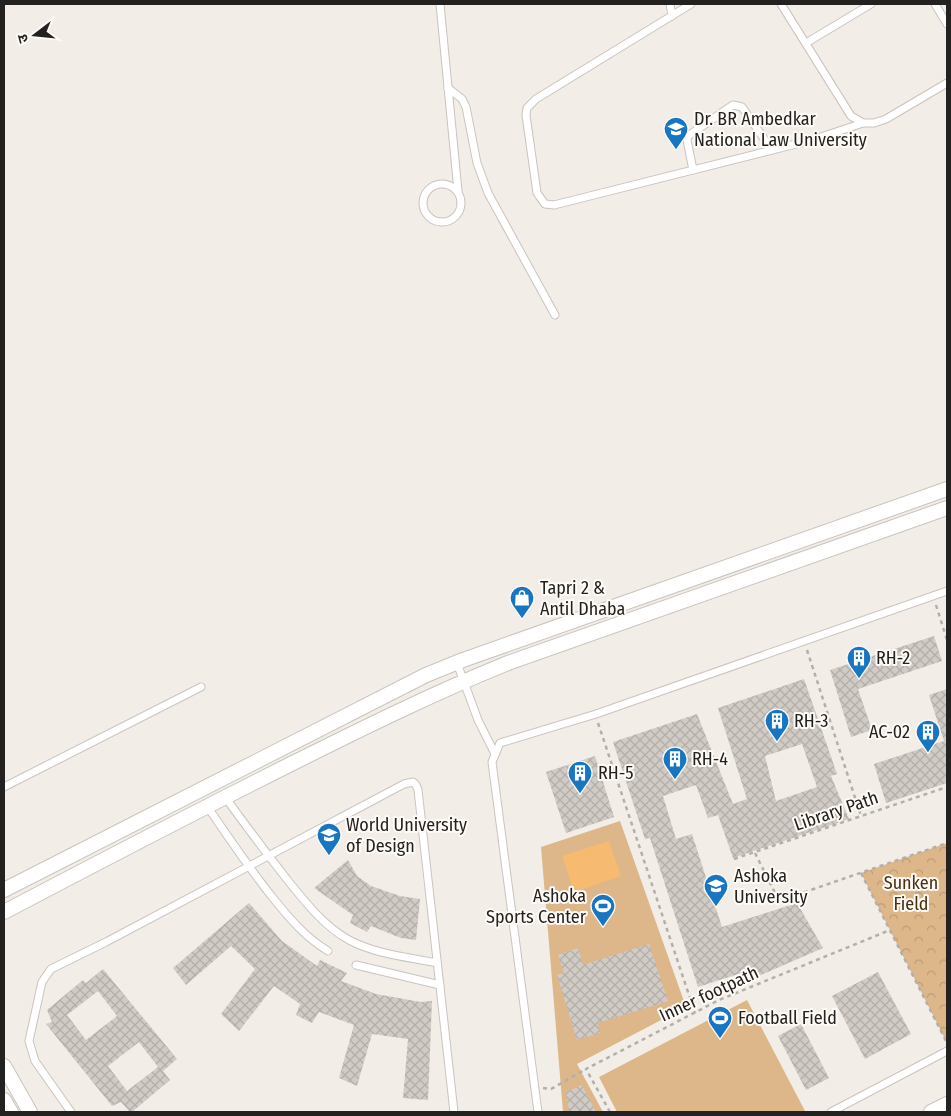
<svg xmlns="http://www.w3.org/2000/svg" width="951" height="1116" viewBox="0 0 951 1116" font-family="'Fira Sans Condensed','Noto Sans Devanagari',sans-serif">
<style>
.green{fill:#ddb689}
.park{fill:url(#park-crowns)}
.water{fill:#f7ba71}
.building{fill:url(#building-cross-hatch);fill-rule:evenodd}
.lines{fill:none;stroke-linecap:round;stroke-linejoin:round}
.service-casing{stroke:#c9c4be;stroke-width:9}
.minor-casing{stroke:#c9c4be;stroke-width:16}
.path{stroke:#b3afaa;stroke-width:2.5;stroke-dasharray:4 4;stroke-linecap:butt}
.service{stroke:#fff;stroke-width:7}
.minor{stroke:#fff;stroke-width:14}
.labels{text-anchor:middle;stroke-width:4;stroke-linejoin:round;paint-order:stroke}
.poi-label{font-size:18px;fill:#242220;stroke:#fefbf7;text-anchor:start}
.street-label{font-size:18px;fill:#242220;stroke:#fefbf7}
.park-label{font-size:18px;fill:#482f10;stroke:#fefbf7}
</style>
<defs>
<pattern id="park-crowns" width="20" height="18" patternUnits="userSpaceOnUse" patternTransform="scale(1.25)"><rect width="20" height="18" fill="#ddb689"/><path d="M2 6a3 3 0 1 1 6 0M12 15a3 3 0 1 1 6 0" fill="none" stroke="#be9c76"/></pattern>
<pattern id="building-cross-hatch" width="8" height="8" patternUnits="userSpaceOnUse" patternTransform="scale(1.25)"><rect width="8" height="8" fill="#d1cbc5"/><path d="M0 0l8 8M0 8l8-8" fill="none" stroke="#b3aea9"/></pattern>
</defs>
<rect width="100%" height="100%" fill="#f3ede7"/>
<!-- green -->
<g class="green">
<path d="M620,821L686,1007L577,1064L603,1112H563L541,847Z"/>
<path d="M747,1000L805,1111L802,1112H617L599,1077Z"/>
</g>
<!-- park -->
<path class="park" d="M947,843V1043L861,873Z"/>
<!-- water -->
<path class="water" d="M609,841L621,876L574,892L562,856Z"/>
<!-- building -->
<g class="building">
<path d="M934,636L942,661L858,689L872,730L851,737L830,670Z"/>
<path d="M804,679L837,774L831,776L849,819L733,858L718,815L708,818L696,785L663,796L676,839L692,834L722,927L797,903L823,948L754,978L751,970L698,987L650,838L645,839L613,742L697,714L733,804L747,799L718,708ZM802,744L817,787L776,801L765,756Z"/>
<path d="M947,689V783L886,803L874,764L944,741L929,695Z"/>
<path d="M595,756L614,817L566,833L546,772Z"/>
<path d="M348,860L357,876L371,886L400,896L420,899L416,940L401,938L371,926L367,932L350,923L353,915L314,888Z"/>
<path d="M249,903L282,941L317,966L320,960L347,973L341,981L376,994L421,1002L432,1001L428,1100L403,1098L408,1039L372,1034L357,1086L339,1078L354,1025L319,1012L312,1023L296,1015L300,1004L274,986L239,1031L221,1014L255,969L231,946L186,985L173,968Z"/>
<path d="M649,944L668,1001L598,1023L600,1033L577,1040L557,975L564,973L558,955L578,948L583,965Z"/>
<path d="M103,969L177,1059L163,1071L170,1080L132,1112H130L121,1102L112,1106L46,1024L52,1022L47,1010L83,980L86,983ZM98,991L117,1016L86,1040L67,1015ZM139,1042L158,1067L127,1091L108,1066Z"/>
<path d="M878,972L911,1034L865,1059L832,996Z"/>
<path d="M801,1024L829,1078L806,1090L778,1036Z"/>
<path d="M582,1085L596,1112H569L566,1092Z"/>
</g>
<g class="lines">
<defs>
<g id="service">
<path d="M440,4L458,191"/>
<path d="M670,4L672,16"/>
<path d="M691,4L536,99L527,108L526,115L537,193L545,204L554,205L812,140L863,123"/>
<path d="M781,4L851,116L863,123H874L886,119L947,83"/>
<path d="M935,4L947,24"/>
<path d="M806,43L871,4"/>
<path d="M448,88L462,99L466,107L477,163L488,193L555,315"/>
<path d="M693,170L687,140L688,136L733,105L742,107L772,150"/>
<circle cx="442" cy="203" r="19"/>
<path d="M457,663L478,720L495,754"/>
<path d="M4,787L201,687"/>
<path d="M225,797C246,826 267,854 289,882C307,904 324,926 349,940C375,954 408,957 437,963"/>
<path d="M207,806C228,837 249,868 273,898C290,919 305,937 328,951"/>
<path d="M356,965L440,985"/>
<path d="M71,1112L35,1061L29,1041L42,982L51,969L106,942L404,784L413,782L416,785L418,790L454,1112"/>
<path d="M538,1112L492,762L500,743L596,714L947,591"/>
<path d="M831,1112L947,1051"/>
</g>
<g id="minor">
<path d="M4,890L426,675L463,660L947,489"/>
<path d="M4,912C99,862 195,812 291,764C363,728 434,693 508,663L947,508"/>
<path d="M4,1066L30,1112"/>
<path d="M4,1100L11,1112"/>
<path d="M931,1112L947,1104"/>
</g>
</defs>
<!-- service casing -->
<use href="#service" class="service-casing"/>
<!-- minor casing -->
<use href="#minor" class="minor-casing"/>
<!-- path -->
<g class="path">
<path d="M936,605L947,640"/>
<path d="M807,650L861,816"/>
<path d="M598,723L695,1013"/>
<path d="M755,853L779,901L947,843"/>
<path d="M734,859L947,787"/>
<path d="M861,873L946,1041"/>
<path d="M543,1088L551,1089L586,1069"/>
<path d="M610,1112L586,1069L719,1000L890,930"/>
</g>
<!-- service -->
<use href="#service" class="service"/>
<!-- minor -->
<use href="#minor" class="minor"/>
</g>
<!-- icons -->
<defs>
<symbol id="university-pin" viewBox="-11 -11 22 30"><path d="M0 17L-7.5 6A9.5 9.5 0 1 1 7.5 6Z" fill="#1775c1" stroke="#fefbf7"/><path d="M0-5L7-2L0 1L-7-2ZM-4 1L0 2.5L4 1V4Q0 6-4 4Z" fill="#fff"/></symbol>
<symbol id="shop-pin" viewBox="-11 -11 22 30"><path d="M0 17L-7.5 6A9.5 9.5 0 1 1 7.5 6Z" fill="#1775c1" stroke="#fefbf7"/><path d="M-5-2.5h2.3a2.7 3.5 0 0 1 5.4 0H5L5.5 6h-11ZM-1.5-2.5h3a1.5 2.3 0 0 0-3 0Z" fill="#fff"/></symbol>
<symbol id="building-pin" viewBox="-11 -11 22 30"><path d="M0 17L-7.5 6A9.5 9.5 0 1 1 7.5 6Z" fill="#1775c1" stroke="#fefbf7"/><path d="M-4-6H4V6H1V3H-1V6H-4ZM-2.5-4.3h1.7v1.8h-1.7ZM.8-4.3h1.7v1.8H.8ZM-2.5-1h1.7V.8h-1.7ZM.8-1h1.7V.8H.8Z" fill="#fff"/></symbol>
<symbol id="stadium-pin" viewBox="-11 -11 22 30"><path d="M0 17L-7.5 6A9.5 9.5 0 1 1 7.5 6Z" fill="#1775c1" stroke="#fefbf7"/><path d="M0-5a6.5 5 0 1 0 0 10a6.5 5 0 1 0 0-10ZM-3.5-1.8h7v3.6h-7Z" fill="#fff"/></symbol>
</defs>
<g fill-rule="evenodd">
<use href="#university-pin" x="662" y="115" width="28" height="38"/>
<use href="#shop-pin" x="508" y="584" width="28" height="38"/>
<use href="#building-pin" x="845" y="644" width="28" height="38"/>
<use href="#building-pin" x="763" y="707" width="28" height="38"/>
<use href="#building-pin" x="914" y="718" width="28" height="38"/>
<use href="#building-pin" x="661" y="745" width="28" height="38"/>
<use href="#building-pin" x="566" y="759" width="28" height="38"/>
<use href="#university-pin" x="315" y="821" width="28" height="38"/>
<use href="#university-pin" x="702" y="872" width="28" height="38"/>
<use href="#stadium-pin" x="589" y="892" width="28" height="38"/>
<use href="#stadium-pin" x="706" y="1004" width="28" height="38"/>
</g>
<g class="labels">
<!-- poi labels -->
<g class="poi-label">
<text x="694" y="125">Dr. BR Ambedkar<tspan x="694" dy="21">National Law University</tspan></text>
<text x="540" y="594">Tapri 2 &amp;<tspan x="540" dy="21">Antil Dhaba</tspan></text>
<text x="876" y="664">RH-2</text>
<text x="794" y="727">RH-3</text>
<text x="910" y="738" text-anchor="end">AC-02</text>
<text x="692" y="765">RH-4</text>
<text x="598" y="779">RH-5</text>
<text x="346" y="831">World University<tspan x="346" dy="21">of Design</tspan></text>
<text x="734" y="882">Ashoka<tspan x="734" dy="21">University</tspan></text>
<text x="586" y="902" text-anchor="end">Ashoka<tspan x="586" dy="21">Sports Center</tspan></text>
<text x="738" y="1024">Football Field</text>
</g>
<!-- street labels -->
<g class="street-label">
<text transform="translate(836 811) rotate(-19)" y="6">Library Path</text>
<text transform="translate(709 994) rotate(-25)" y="6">Inner footpath</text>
</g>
<!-- park labels -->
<g class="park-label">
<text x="911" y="889">Sunken<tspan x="911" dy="21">Field</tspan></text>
</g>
</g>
<!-- border -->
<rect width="951" height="1116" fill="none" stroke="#242220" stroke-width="10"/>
<!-- north arrow -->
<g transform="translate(35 35) rotate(254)" stroke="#fefbf7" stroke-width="4" paint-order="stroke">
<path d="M0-4L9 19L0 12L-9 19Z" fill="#242220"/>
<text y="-8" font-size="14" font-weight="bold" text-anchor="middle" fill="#242220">उ</text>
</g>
</svg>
